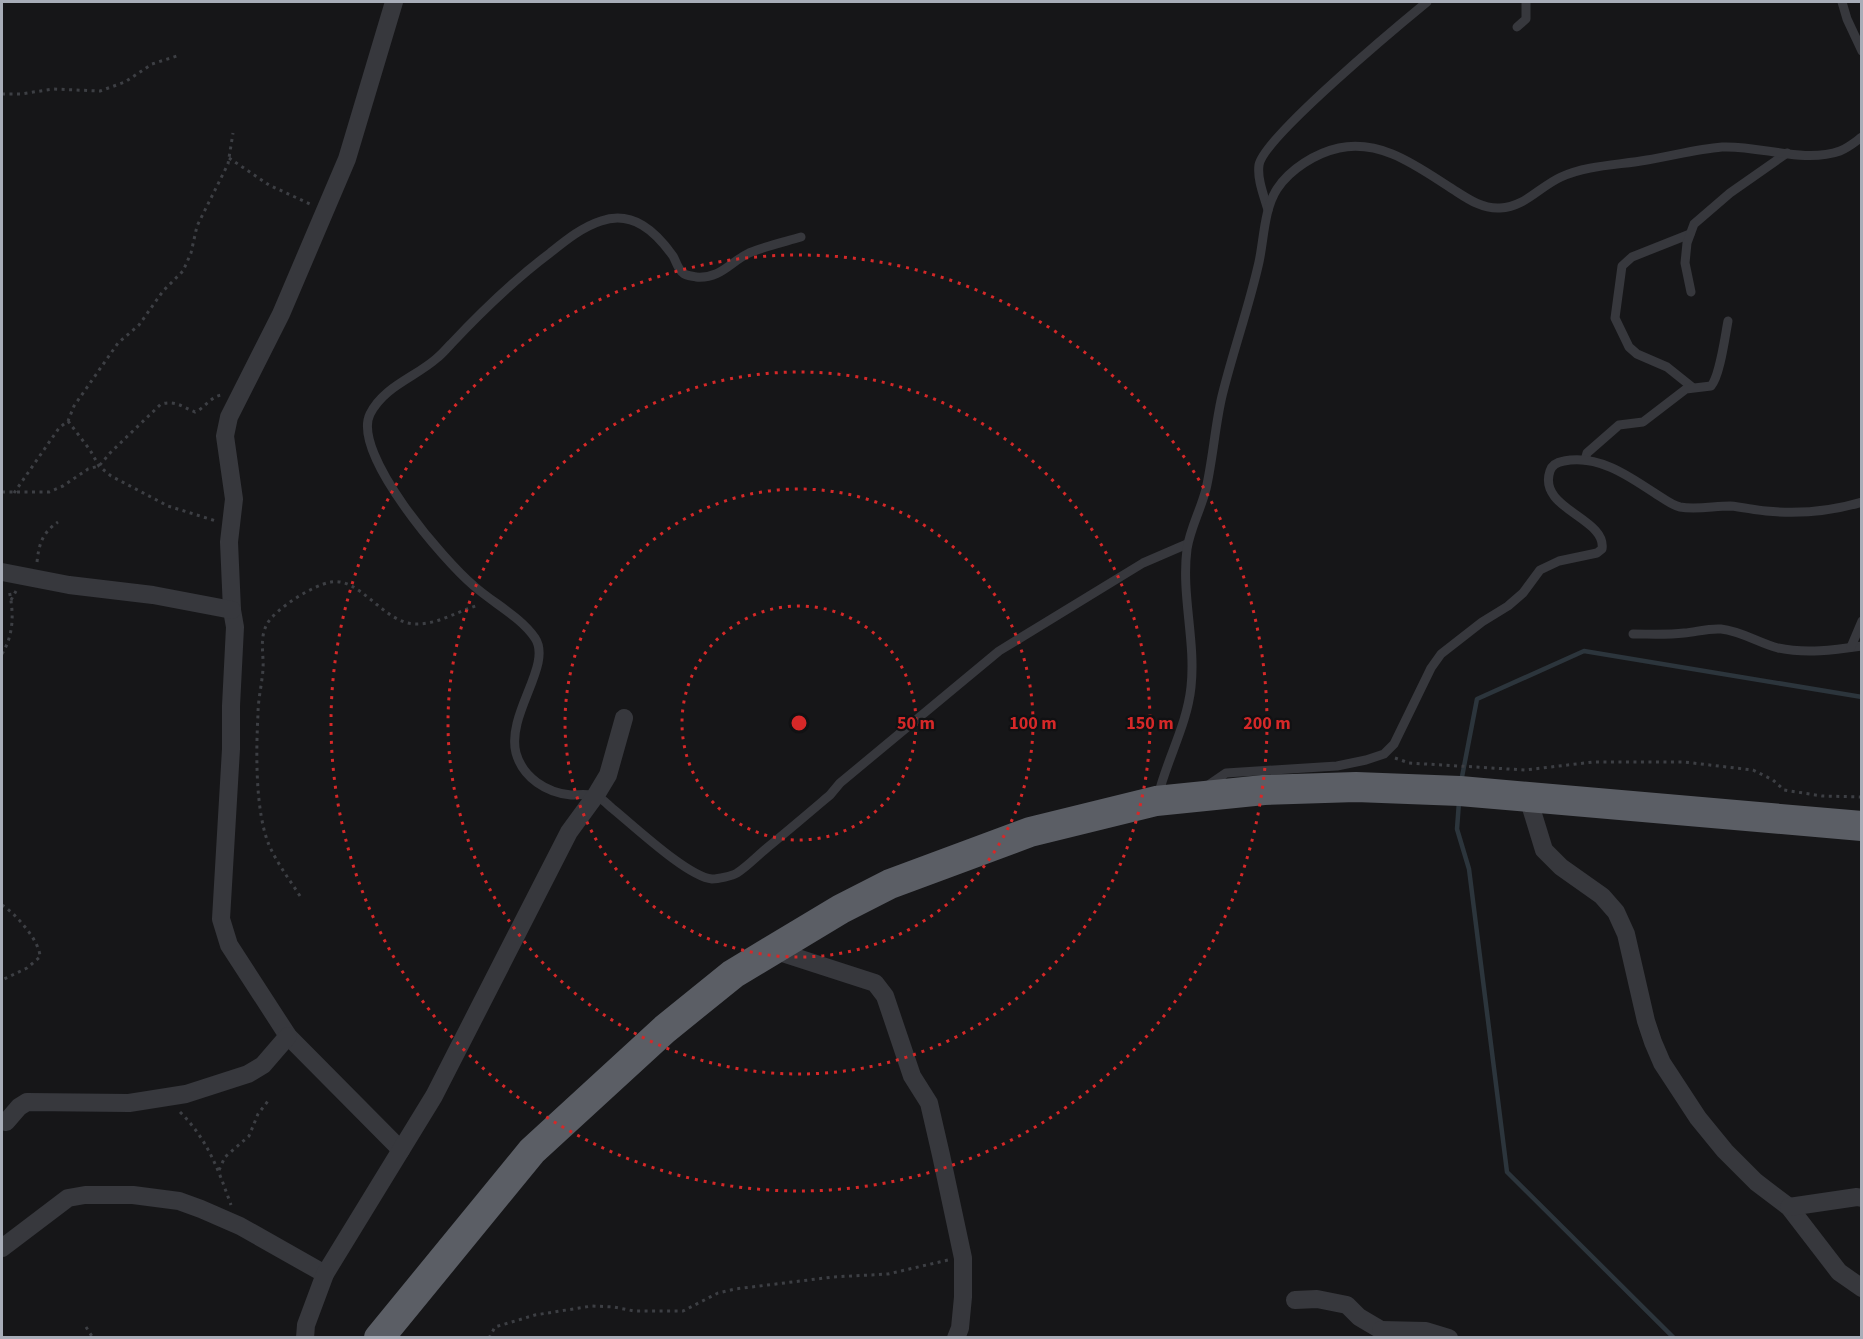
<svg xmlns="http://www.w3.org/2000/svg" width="1863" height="1339" viewBox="0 0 1863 1339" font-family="'Source Sans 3',sans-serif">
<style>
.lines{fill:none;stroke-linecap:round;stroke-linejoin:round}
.stream{stroke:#2c353c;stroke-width:4.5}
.path{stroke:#3d3f44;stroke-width:3;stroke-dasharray:3 4.5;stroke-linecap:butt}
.service{stroke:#37383d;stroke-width:9}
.minor{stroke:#37383d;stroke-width:18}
.trunk{stroke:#5b5e65;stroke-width:30}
.ring{fill:none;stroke:#d62828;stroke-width:3;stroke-dasharray:3 6}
.centre{fill:#d62828;stroke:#111113;stroke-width:3}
.ring-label{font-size:18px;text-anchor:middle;font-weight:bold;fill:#d62828;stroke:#111113;stroke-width:4.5;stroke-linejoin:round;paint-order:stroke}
</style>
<rect width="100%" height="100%" fill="#161618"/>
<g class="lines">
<!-- stream -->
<g class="stream">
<path d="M1461,782L1477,699L1584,651L1862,697"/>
<path d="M1459,802L1457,829L1469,869L1507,1172L1674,1338"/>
</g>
<!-- path -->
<g class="path">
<path d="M2,94H21L53,89L100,91L125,82L152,64L180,55"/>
<path d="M229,158L269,185L310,204"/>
<path d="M68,421L90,450L99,466L111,476L168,506L216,521"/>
<path d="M2,492H49L63,486L88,469L99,466L110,453L161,404C176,400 182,407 195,412C205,408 211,396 222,395"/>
<path d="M14,493L59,428L68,421L74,406L118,343L139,325L163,291L183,271L191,253L197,226L228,164L233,133"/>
<path d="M37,562C39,544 42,533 58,522"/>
<path d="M11,600L16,591"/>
<path d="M2,654C14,634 14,613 9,590"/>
<path d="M1395,758L1409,763L1525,770L1593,762H1684L1753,770L1773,780L1784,790L1822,796L1862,797"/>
<path d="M300,896C289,879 277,863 269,845C255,811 256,751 258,714C258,699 262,684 263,669C264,654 259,639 267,624C275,609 313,585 331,582C360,577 383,622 414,624C438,625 457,611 479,605"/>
<path d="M2,905C15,913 40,941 40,957L27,968L2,980"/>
<path d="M180,1112C208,1140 218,1169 231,1205"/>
<path d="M219,1170L225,1157L249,1136L258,1114L268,1101"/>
<path d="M86,1327L93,1338"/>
<path d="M489,1338L495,1327L535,1315L592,1306L614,1307L634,1311H683L718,1293L735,1289L833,1277L888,1274L948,1260"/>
</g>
<!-- service -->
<g class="service">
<path d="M1842,2L1847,19L1862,51"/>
<path d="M1517,27L1526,19V2"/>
<path d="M1268,210C1264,196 1257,179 1259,165C1263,138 1399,25 1427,2"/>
<path d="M1690,234L1632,257L1622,266L1615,318L1629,347L1637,354L1667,367L1692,387"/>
<path d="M801,237C784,242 766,246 749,253C730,262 721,279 696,277C692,276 686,276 683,273C678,270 676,261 673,256C656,232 633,210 601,221C582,227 565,241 550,253C514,280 482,311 451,344C446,349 442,354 437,358C416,377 384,386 370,414C351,453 444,561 474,586C493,603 521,617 535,638C553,665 506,714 516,753C523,778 547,793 571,795C579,795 591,793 598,797C603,799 609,806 613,809C634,826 688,877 712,879C718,879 732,876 737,873C748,866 758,855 768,847C789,830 810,812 830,795L840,783L999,651L1143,563L1187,544"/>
<path d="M1691,292L1685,263L1687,243L1694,224L1730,193L1787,153"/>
<path d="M1585,460L1587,453L1619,425L1643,422L1686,389L1711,386C1720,376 1725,336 1728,321"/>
<path d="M1633,634C1650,634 1667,635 1684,633C1696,632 1709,628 1721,629C1741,631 1759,643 1778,648C1806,654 1834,650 1862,646"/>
<path d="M1851,647L1862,621"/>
<path d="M1207,786L1226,773L1337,766L1366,760L1384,754L1394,744L1431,668L1441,654L1482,622L1508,606L1523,593L1540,570L1559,561L1597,553L1602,549C1607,518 1537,509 1550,471C1552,464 1558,462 1564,461C1598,454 1629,476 1656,494C1663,498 1671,505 1680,507C1696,510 1714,506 1730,506C1743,507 1754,510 1766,511C1797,514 1832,511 1862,502"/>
<path d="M1158,796C1167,759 1187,725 1191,687C1196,641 1181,595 1187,549C1190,529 1201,509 1206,489C1213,458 1215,426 1222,396C1233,351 1249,307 1259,262C1264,239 1264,209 1277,189C1290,169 1316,153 1339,148C1383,139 1419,168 1454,190C1468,199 1482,209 1500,208C1525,207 1539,187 1561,177C1587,165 1619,165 1647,160C1672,156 1697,149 1722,147C1760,145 1803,164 1840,151C1848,148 1855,142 1862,137"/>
</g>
<!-- minor -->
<g class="minor">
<path d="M394,2L347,159L281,314L229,417L225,436L234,499L229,542L232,610L235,627L231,706V749L221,919L229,945L288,1036L401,1150"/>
<path d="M2,572L69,585L153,595L232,610"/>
<path d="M1528,798L1544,850L1561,867L1602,896L1616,912L1626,934L1646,1021L1653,1042L1662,1063L1698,1118L1725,1151L1756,1182L1789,1207L1839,1272L1862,1288"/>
<path d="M773,950L875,983L885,996L912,1076L929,1103L941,1155L963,1258V1297L960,1328L956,1338"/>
<path d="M2,1121L6,1122L19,1107L27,1102L129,1103L186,1094L248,1074L263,1065L288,1036"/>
<path d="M1789,1207L1857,1197L1862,1198"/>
<path d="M2,1248L68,1198L85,1195H133L179,1201L201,1209L240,1226L325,1274"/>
<path d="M1295,1300L1317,1299L1347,1305L1359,1317L1381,1330L1389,1338"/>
<path d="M1381,1330L1426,1331L1449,1338"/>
<path d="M305,1338L306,1325L325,1274L434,1096L569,832L596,795L608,775L624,718"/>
</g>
<!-- trunk -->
<path class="trunk" d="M379,1338L532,1151L665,1029L733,974L841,909L890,884L1030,832L1156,801L1264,790L1356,787L1460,791L1862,826"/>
</g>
<!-- distance rings -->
<g class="ring">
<circle cx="799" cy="723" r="117"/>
<circle cx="799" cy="723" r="234"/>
<circle cx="799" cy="723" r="351"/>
<circle cx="799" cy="723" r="468"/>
</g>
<circle cx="799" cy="723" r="9" class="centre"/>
<g class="ring-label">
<text x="916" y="729">50 m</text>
<text x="1033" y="729">100 m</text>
<text x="1150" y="729">150 m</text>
<text x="1267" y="729">200 m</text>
</g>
<!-- border -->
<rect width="1863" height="1339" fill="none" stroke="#a8adb8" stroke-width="6"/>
</svg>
